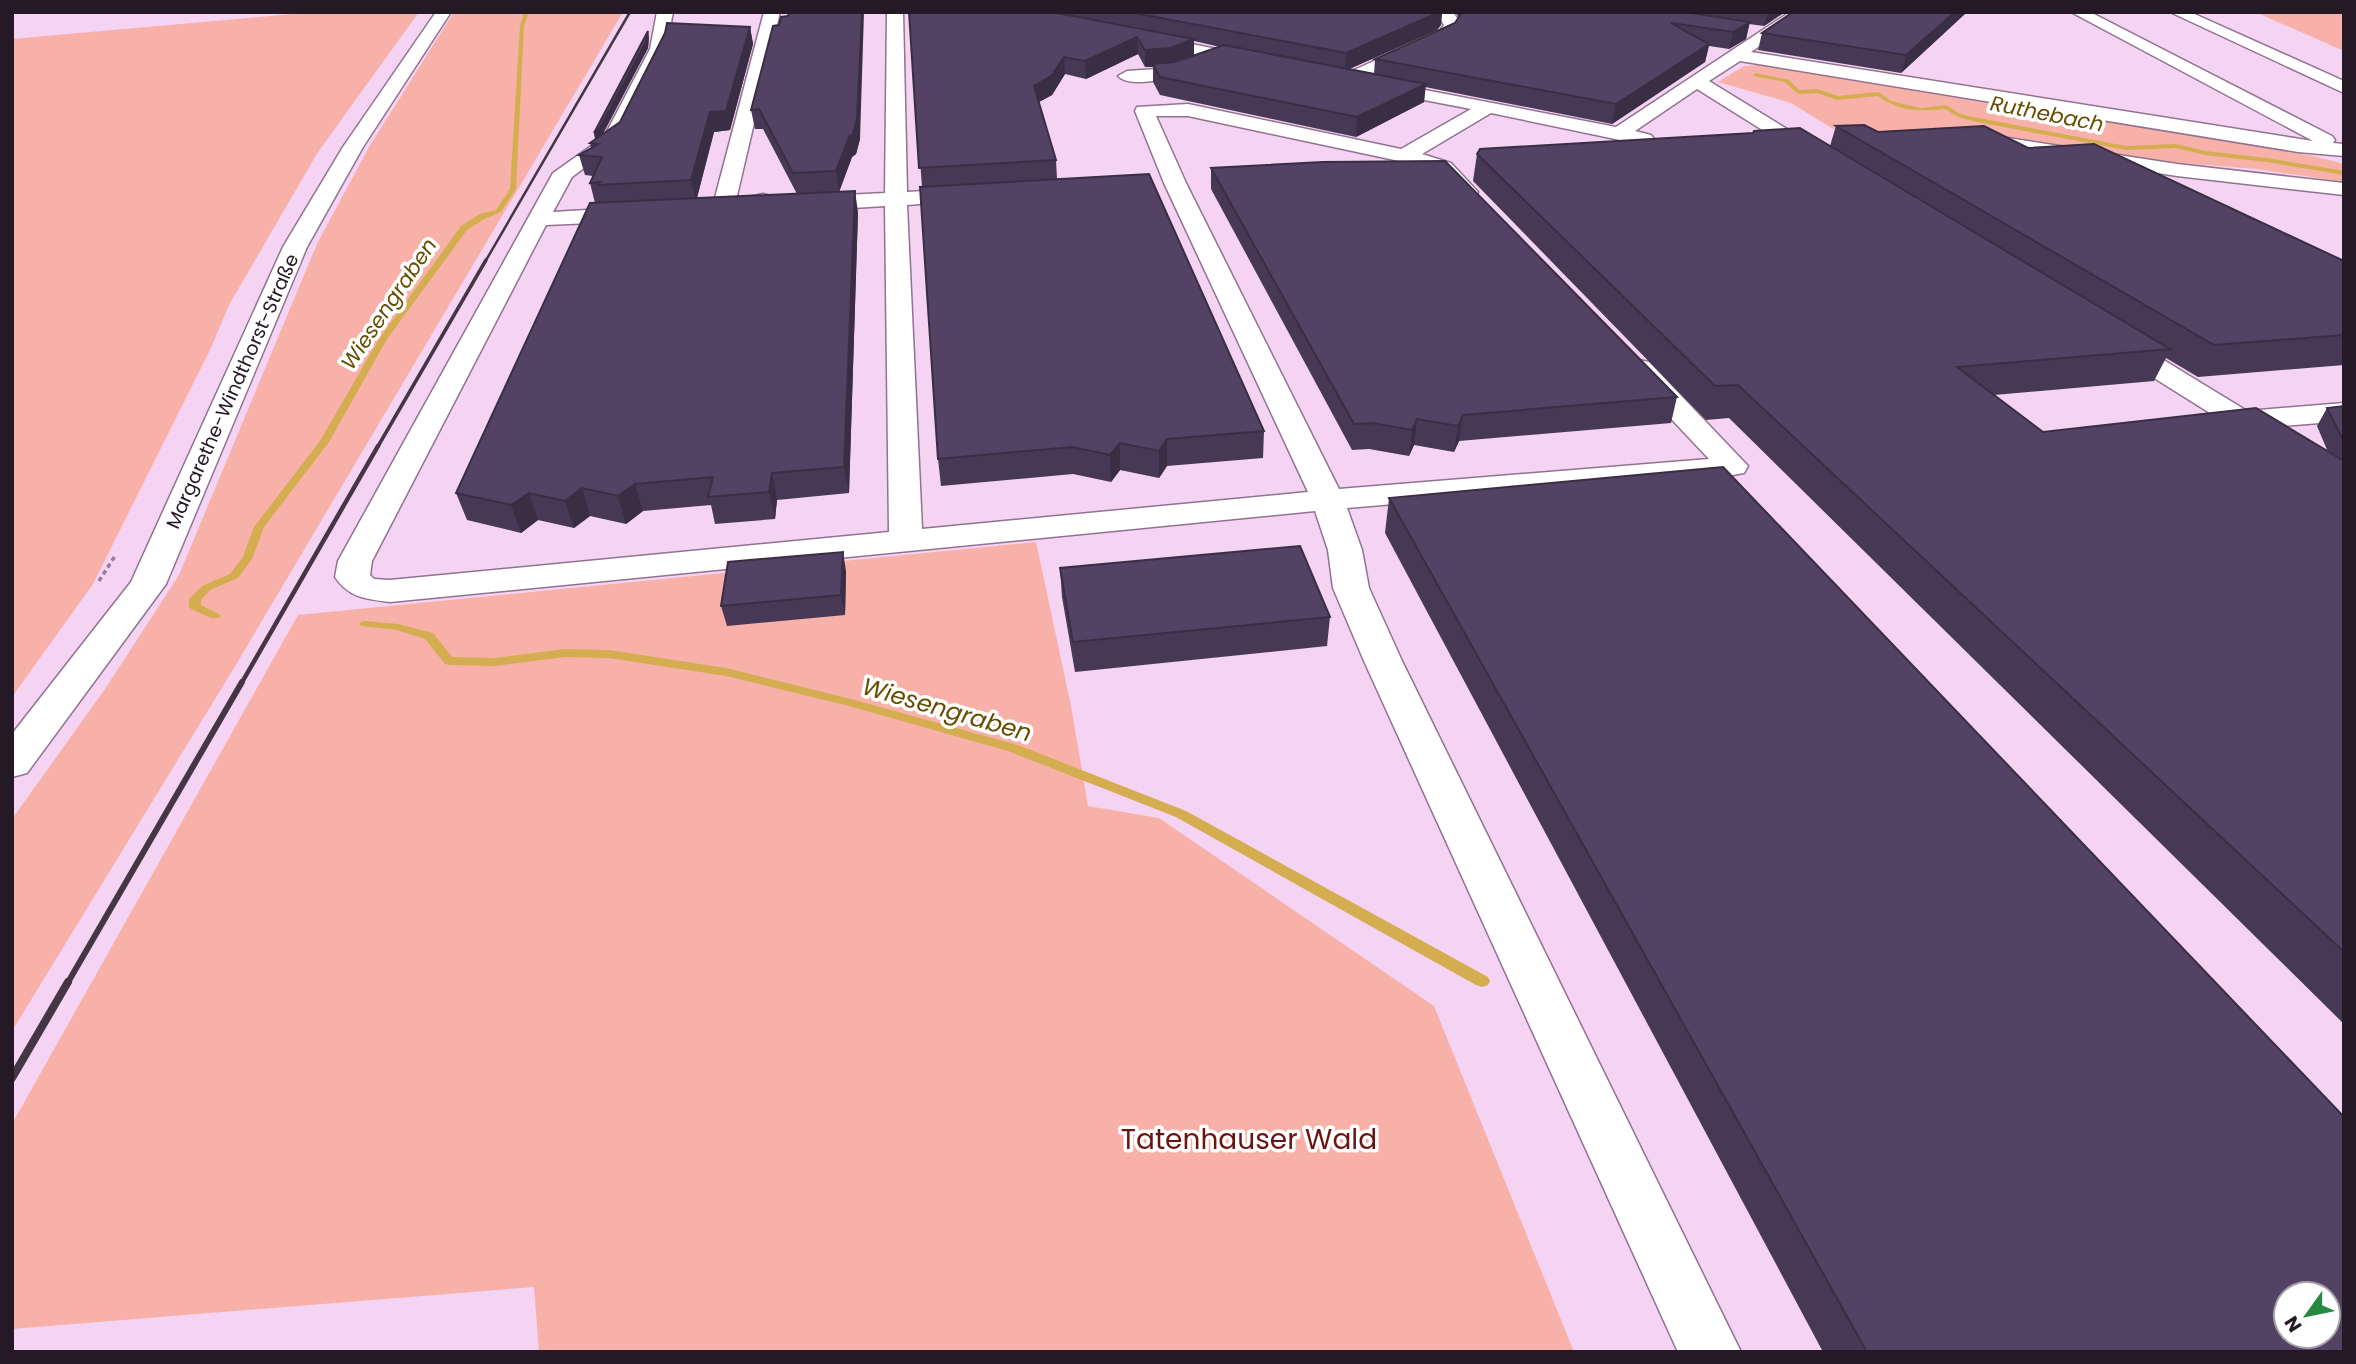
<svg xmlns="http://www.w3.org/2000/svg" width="2356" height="1364" viewBox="0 0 2356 1364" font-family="Poppins,sans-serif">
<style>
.green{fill:#f8b1a8}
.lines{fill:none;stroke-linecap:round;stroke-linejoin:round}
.stream{fill:#d3ad50;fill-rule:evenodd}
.minor-casing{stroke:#917290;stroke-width:3}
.highway-casing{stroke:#917290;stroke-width:3}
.path{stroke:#967e95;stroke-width:3.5;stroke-dasharray:4.5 3.5;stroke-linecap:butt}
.minor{fill:#fff;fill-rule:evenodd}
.highway{fill:#fff;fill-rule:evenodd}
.rail-far4{stroke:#453645;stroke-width:2.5}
.rail-far3{stroke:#453645;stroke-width:3.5}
.rail-far2{stroke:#453645;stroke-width:4.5}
.rail-far1{stroke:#453645;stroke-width:6}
.rail{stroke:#453645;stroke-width:8}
.wall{fill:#473955;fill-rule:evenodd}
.shaded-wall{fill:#3a2e45}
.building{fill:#534263;stroke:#3a2e45;stroke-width:2;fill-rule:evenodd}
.labels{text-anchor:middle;stroke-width:7;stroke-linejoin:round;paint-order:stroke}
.far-street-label{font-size:19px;fill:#251925;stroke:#fff}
.far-water-label{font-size:21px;font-style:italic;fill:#674d00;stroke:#fff}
.water-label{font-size:24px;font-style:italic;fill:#674d00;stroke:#fff}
.near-park-label{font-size:28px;fill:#6b1513;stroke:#fff}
</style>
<rect width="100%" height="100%" fill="#f5d3f3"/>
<!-- green -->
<g class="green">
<path d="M315,12H419L318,152L229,305L211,348L93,584L12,697V39Z"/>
<path d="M454,12H623L234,668L12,1031V819L105,689L179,575L317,244L369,147Z"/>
<path d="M2255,12H2344V51Z"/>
<path d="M1761,65L2313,156L2344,164V182L2257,169L2142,160L1948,130L1843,135L1791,103L1718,82L1744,66Z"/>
<path d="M1036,542L1071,706L1088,806L1159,818L1434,1006L1574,1352H539L534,1287L12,1329V1124L298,615Z"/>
</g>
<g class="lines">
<!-- stream -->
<g class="stream">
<path d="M524,12H529L524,26L516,189L501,212L486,218L467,230L387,339L329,442L264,527L252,559L238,578L210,590L201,600V605L219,614L221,616L219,618H211L191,609L189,607V599L202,586L230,574L243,557L254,527L320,441L379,339L461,226L480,214L496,210L510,189L520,26Z"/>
<path d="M1755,73L1789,80L1799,90L1818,89L1838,96L1879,92L1891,101L1920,108L1946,105L1960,114L1973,117L2126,146L2176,144L2205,151L2267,158L2344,171V175L2267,162L2205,155L2176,148L2126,150L1972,121L1956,116L1945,109C1921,112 1897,111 1878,96L1837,100L1817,93L1798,94L1785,82L1753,76Z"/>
<path d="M365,621L398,624L433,633L452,657L494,658L565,649L609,650L726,668L851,699L1018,745L1186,811L1488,977L1490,981L1488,985L1482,987L1476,985L1176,817L1008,751L849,706L726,676L609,658L565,657L494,666L449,665L445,664L425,639L397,630L361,626L359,624L361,622Z"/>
</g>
<defs>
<g id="minor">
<path d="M436,12H451L363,147L307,247L166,584L27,773L12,777V734L131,582L283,247L343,147Z"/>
<path d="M657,12H673L666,49L622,140L572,177L553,212L636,207L644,209L647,214L644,219L636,221L546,225L372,561L370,575L374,579L390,580L889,532L885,206L805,211L797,209L794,204L797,199L805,197L885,193L887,12H903L907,192L972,188L980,189L983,194L980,199L972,200L907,205L922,529L1308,492L1164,183L1135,111L1137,107L1188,104L1401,149L1471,109L1367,89L1364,85L1373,80L1616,127L1790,12H1808L1751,52L2313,141L2071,12H2090L2332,136L2335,140L2333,143L2344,144V156L2298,152L1740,61L1709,81L1826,153L1829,157L1826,161H1812L1697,89L1635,131L1651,135L1654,139L1644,145L1491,113L1422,154L1451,163L1478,192L1475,197C1456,201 1451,185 1439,174C1433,169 1425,167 1418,165L1188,116H1156L1186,183L1339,489L1709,459L1629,374L1625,368L1629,362L1639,360L1649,362L1748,466L1744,473L1733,475L1347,508L1362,550L1369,588L1402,661L1741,1352H1678L1364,661L1333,588L1328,550L1315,511L390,602C366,599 349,598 335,577L338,561L553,173L604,137L650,49Z"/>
<path d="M764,12H780L736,200L763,194L771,196L774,201L771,206L723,216L715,214L712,209Z"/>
<path d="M1432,12H1453L1461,24L1451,38L1353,84L1347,85L1310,78L1307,74L1316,69L1345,74L1439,32L1444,25L1439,17Z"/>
<path d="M1141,34L1257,57L1265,62L1257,67L1135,42L1133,39Z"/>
<path d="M1204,57L1210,58L1212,62L1210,66C1192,72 1133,92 1118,76L1127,71L1172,68Z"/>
<path d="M1975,133L2177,164L2344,183V195L2177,176L1968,143L1965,139L1968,135Z"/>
<path d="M2117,335L2126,337L2247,411L2344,403V421L2272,427L2344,470V493L2333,491L2236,430L2225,427L2221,420L2108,349L2104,343L2108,337Z"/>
</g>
<path id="highway" d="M2170,12H2190L2344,81V93Z"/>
</defs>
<!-- minor casing -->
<use href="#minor" class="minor-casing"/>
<!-- highway casing -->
<use href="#highway" class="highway-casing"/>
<!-- path -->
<path class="path" d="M99,581L115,556"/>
<!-- minor -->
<use href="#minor" class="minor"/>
<!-- highway -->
<use href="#highway" class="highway"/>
<!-- rail-far4 -->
<path class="rail-far4" d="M485,262L630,12"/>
<!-- rail-far3 -->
<path class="rail-far3" d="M377,448L486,260"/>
<!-- rail-far2 -->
<path class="rail-far2" d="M241,684L378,446"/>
<!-- rail-far1 -->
<path class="rail-far1" d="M67,984L242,682"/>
<!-- rail -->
<path class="rail" d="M12,1078L68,982"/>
</g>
<!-- wall -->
<g class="wall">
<path d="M909,12H1442L1441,25L1437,30L1349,69L1374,74L1375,59L1455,23L1459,17L1455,12H1785L1764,26L1749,24L1746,39L1729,49L1709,46L1705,62L1612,124L1425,87L1424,102L1356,137L1160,95L1153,82V67H1145L1138,54L1086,79L1065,74L1052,95L1039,102L1056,160L1057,179L1264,431L1263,458L1167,466L1159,478L1120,470L1111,482L1073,474L941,486L938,459L922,187ZM1194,41L1220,47L1194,56Z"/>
<path d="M1793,12H1967L1901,73L1758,50L1762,33Z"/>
<path d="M773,26L860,139L856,154L852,157L839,192L858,212L849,493L777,500L775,519L715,524L711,505L643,511L626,524L590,516L574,528L538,520L521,533L467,520L456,493L595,203L590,183L593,176L585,175L579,155L591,148L590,143L595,139L594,133L649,37L648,48L603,134L750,27L753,44L730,130L714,132L697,198L797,194L763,129H755L751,110Z"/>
<path d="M1836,126L1878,132L2028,148L2344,261V365L2198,377L2166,358L2154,381L1994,395L2043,432L2328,452L2317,426L2327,408L2344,406V1024L1729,418L1706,420L1473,181L1477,154L1830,146Z"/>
<path d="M1211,168L1677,397L1671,423L1459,441L1454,452L1414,445L1409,456L1369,449L1352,450L1211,189Z"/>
<path d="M1389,498L2344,1352H1823L1385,533Z"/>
<path d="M1060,568L1330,617L1327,646L1075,672L1062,597Z"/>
<path d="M846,571L845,615L727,626L721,606Z"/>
</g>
<!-- shaded-wall -->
<g class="shaded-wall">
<path d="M862,12H864L860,139L856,154L852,157L839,192L836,171L849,137Z"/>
<path d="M1440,12H1442L1441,25L1437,30L1345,71L1346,53Z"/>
<path d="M1768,12H1785L1764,26Z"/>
<path d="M1955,12H1967L1901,73L1906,55Z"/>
<path d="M1750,22L1746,39L1729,49L1733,32Z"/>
<path d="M750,27L753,44L730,130L714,132L696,201L691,180L710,112Z"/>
<path d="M648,31L649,37L648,48L602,135L596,140L594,133Z"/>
<path d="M1137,37L1138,54L1086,79L1085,61Z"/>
<path d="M1194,39V57L1171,65L1153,64V67H1145V50Z"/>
<path d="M1709,44L1705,62L1612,124L1616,104Z"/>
<path d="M1064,57L1065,74L1052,95L1035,104L1034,86Z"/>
<path d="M1426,84L1424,102L1356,137L1357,117Z"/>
<path d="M855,191L858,212L849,493L844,467Z"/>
<path d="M1463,415L1459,441L1454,452L1458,426Z"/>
<path d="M1417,419L1414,445L1409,456L1412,430Z"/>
<path d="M1167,439V466L1159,478V451Z"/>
<path d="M1120,443V470L1111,482L1110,455Z"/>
<path d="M772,473L777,500L775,519L769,492Z"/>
<path d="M635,484L643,511L626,524L618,496Z"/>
<path d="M582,488L590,516L574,528L565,501Z"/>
<path d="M529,493L538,520L521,533L511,505Z"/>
<path d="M843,552L846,571L845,615L841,595Z"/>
</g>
<!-- building -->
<g class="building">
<path d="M789,12H862L857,119L853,134L849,137L836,171L793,173L759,109L751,110L773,26L779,25L781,17L788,16Z"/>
<path d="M909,12H1052L1194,39L1171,48L1145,50L1137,37L1085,61L1064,57L1051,76L1034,86L1056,160L919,168Z"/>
<path d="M1129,12H1440L1346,53Z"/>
<path d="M1462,12H1684L1750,22L1733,32L1671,23L1709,44L1616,104L1375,59L1455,23Z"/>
<path d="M1793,12H1955L1906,55L1762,33Z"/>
<path d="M667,23L750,27L726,111L710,112L691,180L598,185L600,182L590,183L602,157L579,155L598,144L590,143L620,122L665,33Z"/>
<path d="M648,31L646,42L600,128L594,133Z"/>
<path d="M1224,45L1426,84L1357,117L1160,77L1153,64L1175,62Z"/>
<path d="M1864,125L1878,132L1984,126L2028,148L2094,144L2344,261V335L2214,345L1836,126Z"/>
<path d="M1800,128L2170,349L1957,367L2043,432L2256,408L2344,461V952L1738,385L1715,386L1477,154L1480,149L1753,133L1754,131Z"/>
<path d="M1445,161L1677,397L1463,415L1458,426L1417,419L1412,430L1372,423L1354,424L1211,168L1323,162Z"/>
<path d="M1149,174L1264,431L1167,439L1159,451L1120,443L1110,455L1072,447L938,459L920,187Z"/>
<path d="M855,191L844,467L772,473L769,492L708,497L713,477L635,484L618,496L582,488L565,501L529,493L511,505L456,493L590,203Z"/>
<path d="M2344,406V442L2327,408Z"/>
<path d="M1723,467L2344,1117V1352H1867L1389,498ZM2286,1294H2328V1336H2286Z"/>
<path d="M1300,546L1330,617L1073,642L1060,568Z"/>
<path d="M843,552L841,595L721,606L728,562Z"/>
</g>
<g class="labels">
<!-- far-street labels -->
<g class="far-street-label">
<text transform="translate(232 391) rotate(-66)" y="7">Margarethe-Windthorst-Straße</text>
</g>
<!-- far-water labels -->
<g class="far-water-label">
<text transform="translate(2047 114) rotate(11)" y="7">Ruthebach</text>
<text transform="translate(389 304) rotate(-56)" y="7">Wiesengraben</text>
</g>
<!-- water labels -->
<g class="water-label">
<text transform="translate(947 710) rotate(16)" y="8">Wiesengraben</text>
</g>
<!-- near-park labels -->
<g class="near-park-label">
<text x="1249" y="1149">Tatenhauser Wald</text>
</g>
</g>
<!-- border -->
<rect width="2356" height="1364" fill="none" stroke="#251925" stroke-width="28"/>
<!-- north arrow -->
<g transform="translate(2307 1315) rotate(237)"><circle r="33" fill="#ffffff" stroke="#a8a3a8" stroke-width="2"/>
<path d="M0-5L12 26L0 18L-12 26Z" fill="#27893d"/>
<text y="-10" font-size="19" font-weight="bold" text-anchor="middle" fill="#251925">N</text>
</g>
</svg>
